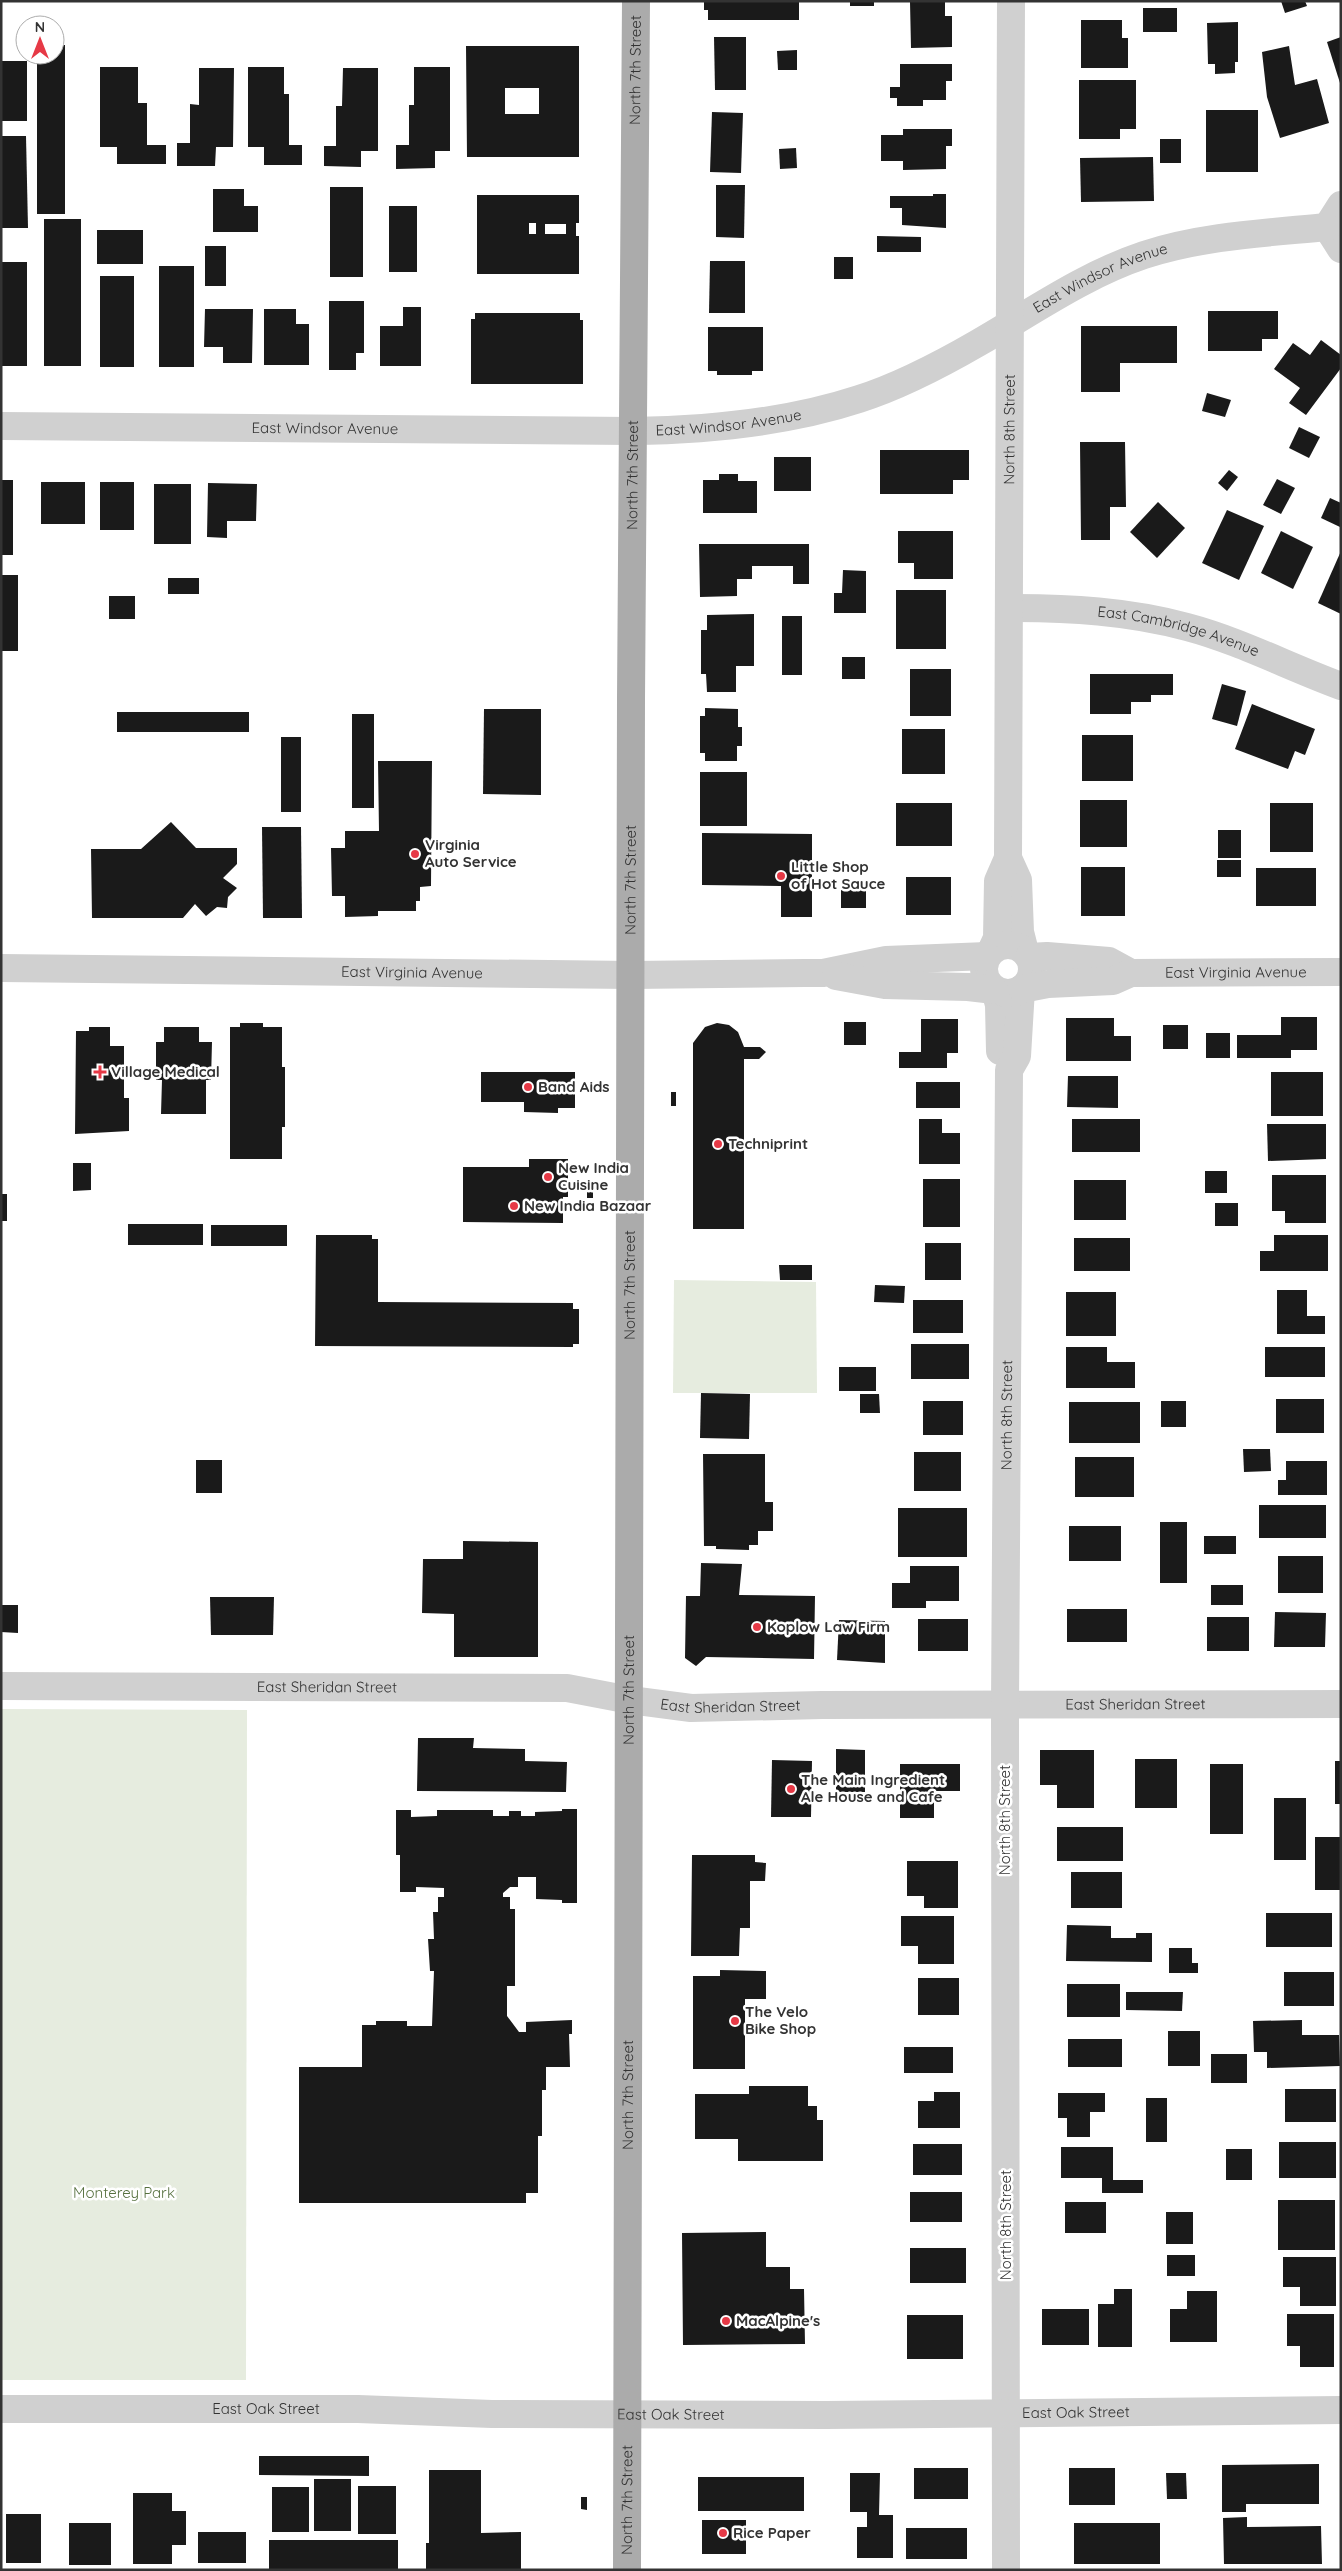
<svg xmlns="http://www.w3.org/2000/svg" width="1342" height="2571" viewBox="0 0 1342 2571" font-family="Quicksand,sans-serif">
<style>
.green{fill:#e6ecdf}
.building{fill:#1a1a1a;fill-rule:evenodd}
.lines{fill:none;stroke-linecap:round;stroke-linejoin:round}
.minor{stroke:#d0d0d0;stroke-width:28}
.tertiary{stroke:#d0d0d0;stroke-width:28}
.primary{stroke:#ababab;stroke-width:28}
.poi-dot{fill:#e63946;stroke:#fff;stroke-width:2}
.labels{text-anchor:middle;stroke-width:5;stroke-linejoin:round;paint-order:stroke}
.street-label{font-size:15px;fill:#333;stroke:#fff}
.poi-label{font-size:15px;font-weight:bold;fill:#333;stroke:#fff;text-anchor:start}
.park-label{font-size:15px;fill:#56703f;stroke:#fff}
</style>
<rect width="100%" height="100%" fill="#fff"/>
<!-- green -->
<g class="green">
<path d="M674,1280L816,1282L817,1393H673Z"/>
<path d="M1,1709L247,1710L246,2380H1Z"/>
</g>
<!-- building -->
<g class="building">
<path d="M704,1H799V20H708V10H704Z"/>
<rect x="850" y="1" width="24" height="5"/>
<path d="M945,1V16H952V47L911,48L910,2Z"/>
<path d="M1281,1H1305L1307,6L1285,13Z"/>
<rect x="1143" y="8" width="34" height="24"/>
<path d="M1081,20H1122V38H1128V68H1081Z"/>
<path d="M1238,22V62H1235V73L1215,74V64H1208L1207,23Z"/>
<path d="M714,37H746V90H715Z"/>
<path d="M1341,37V83H1340L1327,42Z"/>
<path d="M55,45H65V214H37V55H55Z"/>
<path d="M466,46H579V157H467ZM505,88H539V114H505Z"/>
<path d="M1289,46L1295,85L1317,79L1329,123L1280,138L1267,97L1262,52Z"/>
<path d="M797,50V70H778L777,51Z"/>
<rect x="1" y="61" width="26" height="60"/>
<path d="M900,64H952V81H946V100H923V106H897V98H890V87H900Z"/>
<path d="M100,67H138V103H147V145H166V164H117V147H100Z"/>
<path d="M248,67H284V94H289V145H302V165H264V147H248Z"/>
<path d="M414,67H450V151H435V168L396,169V145H409V105H414Z"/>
<path d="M199,68H234L233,147H216L215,166H177V143H190V104L199,105Z"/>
<path d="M343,68H378V151H361V167L324,166V146H336V106H342Z"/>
<path d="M1079,80H1136V129H1120V139H1079Z"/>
<rect x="1206" y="110" width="52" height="62"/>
<path d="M712,112L743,113L741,173L710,172Z"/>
<path d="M903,129H952V146H946V169L903,170V161H881V135H903Z"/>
<path d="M1,136H26L28,228H1Z"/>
<rect x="1160" y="139" width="21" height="24"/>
<path d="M796,148L797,168L780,169L779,149Z"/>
<path d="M1153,157L1154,201L1081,202L1080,158Z"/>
<path d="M716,185H745L744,238L716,237Z"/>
<rect x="330" y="187" width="33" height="90"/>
<path d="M213,189H244V206H258V232H213Z"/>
<path d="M933,194H946V228L902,225V208H890V196H933Z"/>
<path d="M477,195H579V223H576V236H579V274H477ZM529,223H536V234H529ZM545,224H566V234H545Z"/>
<rect x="389" y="206" width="28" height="66"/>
<rect x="44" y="219" width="37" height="147"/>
<rect x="97" y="230" width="46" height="34"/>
<path d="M877,236L921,237V252H877Z"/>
<rect x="205" y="246" width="21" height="40"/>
<rect x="834" y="257" width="19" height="22"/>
<path d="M710,261H745V313H709Z"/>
<rect x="1" y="262" width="26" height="104"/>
<rect x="159" y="266" width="35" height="101"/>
<rect x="100" y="276" width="34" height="91"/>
<path d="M329,301H364V353H356V370H329Z"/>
<path d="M403,307H421V366H380V326H403Z"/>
<path d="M205,309H253L252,363H223V347H204Z"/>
<path d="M264,309H296V324H309V365H264Z"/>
<path d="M1208,311H1278V339H1262V351H1208Z"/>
<path d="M475,313H580V320H583V384H471V319H475Z"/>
<path d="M1081,326H1177V363H1120V392H1081Z"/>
<path d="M708,327H763V371H752V375H717V371H708Z"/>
<path d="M1321,340L1341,355V368L1306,415L1289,403L1300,388L1274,369L1293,343L1310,355Z"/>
<path d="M1207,393L1231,400L1225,417L1202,411Z"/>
<path d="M1299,427L1320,437L1309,458L1289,448Z"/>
<path d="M1080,442H1125L1126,507H1110V540H1081Z"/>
<path d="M880,450H969V480H953V494H880Z"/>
<rect x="774" y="457" width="37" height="34"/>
<path d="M1229,470L1238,477L1227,491L1218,483Z"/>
<path d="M719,474H738V481H757V513H703V480H719Z"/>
<path d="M1277,479L1295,488L1281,514L1263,505Z"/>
<rect x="1" y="480" width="12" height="75"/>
<rect x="41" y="482" width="44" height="42"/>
<rect x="100" y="482" width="34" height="48"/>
<path d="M208,483L257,484L256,521H227V538L207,537Z"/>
<rect x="154" y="484" width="37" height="60"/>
<path d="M1330,498L1341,503L1340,527L1321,518Z"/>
<path d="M1158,502L1185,528L1157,558L1130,532Z"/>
<path d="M1227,510L1264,526L1239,580L1202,563Z"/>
<path d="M898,531H953V579H914V563H898Z"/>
<path d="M1281,531L1313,547L1293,589L1261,573Z"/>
<path d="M699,544H809V584H793V566H752V579H737V596L700,597Z"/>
<path d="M1341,551V614L1318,603Z"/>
<path d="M843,570L866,571V613H834V593H842Z"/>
<rect x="1" y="575" width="17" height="76"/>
<rect x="168" y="578" width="31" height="16"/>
<rect x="896" y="590" width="50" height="59"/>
<rect x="109" y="596" width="26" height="23"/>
<path d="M754,614V666H736V692H707L706,674H701V630H707V615Z"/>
<rect x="782" y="616" width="20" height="59"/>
<rect x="842" y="657" width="23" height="22"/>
<rect x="910" y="669" width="41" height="47"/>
<path d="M1090,674H1173V695H1151V702H1131V714H1090Z"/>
<path d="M1222,684L1246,691L1237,726L1212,719Z"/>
<path d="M1252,704L1315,729L1305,755L1295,751L1288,769L1235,749Z"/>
<path d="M705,708L738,709V727H742V746H737V761H705V753H700V716H705Z"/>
<path d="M484,709H541V795L483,794Z"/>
<rect x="117" y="712" width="132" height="20"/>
<rect x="352" y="714" width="22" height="94"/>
<rect x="902" y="729" width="43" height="45"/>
<rect x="1082" y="735" width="51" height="46"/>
<rect x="281" y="737" width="20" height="75"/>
<path d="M378,761H432L431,886L420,887V901H416V911H378V916L345,917V896H332L331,848H345V831H379Z"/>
<rect x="700" y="772" width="47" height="54"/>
<rect x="1080" y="800" width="47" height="47"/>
<rect x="896" y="803" width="56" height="43"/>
<rect x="1270" y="803" width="43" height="49"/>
<path d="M171,822L196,848H237V864L223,878L237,888L228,897L227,908L217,907L206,916L195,904L183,918H92L91,849H141Z"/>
<path d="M262,827H301L302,918H263Z"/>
<rect x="1218" y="830" width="23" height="28"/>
<path d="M702,833L812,834V917H781V886L702,885Z"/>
<rect x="1217" y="860" width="24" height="17"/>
<rect x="1081" y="867" width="44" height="49"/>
<rect x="1256" y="868" width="60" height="38"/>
<rect x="906" y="877" width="45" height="38"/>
<rect x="841" y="882" width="25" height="26"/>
<path d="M1281,1017H1317V1050H1291V1058H1237V1035H1281Z"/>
<path d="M1066,1018H1114V1036H1131V1061H1066Z"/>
<path d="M921,1019H958V1053H947V1068H899V1052H921Z"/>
<rect x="844" y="1022" width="22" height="23"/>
<path d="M240,1023H263V1027H282V1067H285V1127H282V1159H230V1027H240Z"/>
<path d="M717,1023L729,1025L738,1032L744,1047H760L766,1052L759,1059H744V1229H693V1043L705,1027Z"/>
<rect x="1163" y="1025" width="25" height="24"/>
<path d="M89,1027H110V1046H124V1098H129V1131L75,1134L76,1031H89Z"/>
<path d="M164,1027H199V1042H212L211,1080H206V1114H161L162,1080H156V1042H164Z"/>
<rect x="1206" y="1033" width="24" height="25"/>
<path d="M481,1072H575V1108H558V1113L524,1112V1102H481Z"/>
<rect x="1271" y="1072" width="52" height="44"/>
<path d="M1068,1076H1118V1108L1067,1107Z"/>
<rect x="916" y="1082" width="44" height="26"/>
<rect x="671" y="1092" width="5" height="14"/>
<path d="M919,1119H942V1133H960V1164H919Z"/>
<rect x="1072" y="1119" width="68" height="33"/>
<path d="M1267,1124H1326V1159L1268,1161Z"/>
<path d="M529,1159H568V1197H563V1223L463,1222V1167H529Z"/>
<path d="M73,1163H91V1190L73,1191Z"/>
<rect x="1205" y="1171" width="22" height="22"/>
<path d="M1272,1175H1326V1223H1285V1211H1272Z"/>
<rect x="923" y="1179" width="37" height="48"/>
<rect x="1074" y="1180" width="52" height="40"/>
<rect x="587" y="1184" width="6" height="14"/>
<rect x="1" y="1194" width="6" height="27"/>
<rect x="1215" y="1203" width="23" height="23"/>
<rect x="128" y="1224" width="75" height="21"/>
<rect x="211" y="1225" width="76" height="21"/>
<path d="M316,1235H372V1239H378V1302L573,1303V1309H579V1344H573V1347L315,1346Z"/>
<path d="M1274,1235H1328V1271H1260V1251H1274Z"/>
<rect x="1074" y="1238" width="56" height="33"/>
<rect x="925" y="1243" width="36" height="37"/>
<path d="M779,1265H812V1280H780Z"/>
<path d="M875,1285L905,1286L904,1303L874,1302Z"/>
<path d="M1277,1290H1307V1316H1325V1334H1277Z"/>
<rect x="1066" y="1292" width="50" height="44"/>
<rect x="913" y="1300" width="50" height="33"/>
<rect x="911" y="1344" width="58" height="35"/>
<path d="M1066,1347H1107V1362H1135V1388H1066Z"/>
<rect x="1265" y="1347" width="60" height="30"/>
<rect x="839" y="1367" width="37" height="24"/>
<path d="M701,1393L750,1394L749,1439L700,1438Z"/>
<path d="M860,1394H879L880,1413H860Z"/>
<rect x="1276" y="1399" width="48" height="34"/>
<rect x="923" y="1401" width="40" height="34"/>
<rect x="1161" y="1401" width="25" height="26"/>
<rect x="1069" y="1402" width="71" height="41"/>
<path d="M1243,1449H1270L1271,1471L1244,1472Z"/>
<rect x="914" y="1452" width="47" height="39"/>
<path d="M703,1454H765V1502H773V1531H758V1545H749V1550L716,1549V1546H704Z"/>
<rect x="1075" y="1457" width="59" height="40"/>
<rect x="196" y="1460" width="26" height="33"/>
<path d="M1286,1461H1327V1495H1278V1480H1286Z"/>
<rect x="1259" y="1505" width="67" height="33"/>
<rect x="898" y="1508" width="69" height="49"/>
<rect x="1160" y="1522" width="27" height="61"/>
<rect x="1069" y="1526" width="52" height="35"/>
<rect x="1204" y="1536" width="32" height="18"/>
<path d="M463,1541L538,1542V1657H454V1614L422,1613L423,1559H463Z"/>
<rect x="1278" y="1556" width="45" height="37"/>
<path d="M701,1563L742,1564L739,1595L815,1596L814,1659L706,1657L696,1666L685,1658L686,1596H700Z"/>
<path d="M910,1566H959V1601H926V1608H892V1583H910Z"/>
<rect x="1211" y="1585" width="32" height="20"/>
<path d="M210,1597H274L273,1635H211Z"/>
<path d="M1,1605H18V1633L1,1632Z"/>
<rect x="1067" y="1609" width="60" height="33"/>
<path d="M1275,1612L1326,1613L1325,1647H1274Z"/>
<rect x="1207" y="1617" width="42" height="34"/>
<rect x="918" y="1619" width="50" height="32"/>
<path d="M839,1620L885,1621V1663L837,1660Z"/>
<path d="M418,1738H474L473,1748L525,1749V1761L567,1762L566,1792L417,1791Z"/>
<path d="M836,1749L865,1750V1792H836Z"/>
<path d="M1040,1750H1094V1808H1057V1785H1040Z"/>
<rect x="1135" y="1759" width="42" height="49"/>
<path d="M772,1760L812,1761L811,1817H771Z"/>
<rect x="1335" y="1761" width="6" height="43"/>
<path d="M900,1764H960V1791H934V1818H900Z"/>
<rect x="1210" y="1764" width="33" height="70"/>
<rect x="1274" y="1798" width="32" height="62"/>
<path d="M562,1809H577V1903H562V1900L536,1899V1877H518V1887H510L503,1893V1897H510V1909H515V1986H507V2016L519,2032H526V2022L572,2020V2034H569L570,2067H546V2090H542V2136H538V2193H526V2203H299V2067H362V2025H376V2021H407V2026H432L434,1971H430L428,1939H434L433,1912H438V1897H444V1888L416,1887V1892H400V1855H396V1810H411V1817L437,1816V1810H493V1816H509V1811H521V1816H535V1812L562,1811Z"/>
<rect x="1057" y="1827" width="66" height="34"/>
<rect x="1315" y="1837" width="26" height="53"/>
<path d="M692,1855H755V1862L766,1863L765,1881H750V1928H740L739,1956H691Z"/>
<path d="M907,1861H958V1908H924V1896H907Z"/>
<rect x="1071" y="1872" width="51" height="36"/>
<rect x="1266" y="1913" width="66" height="34"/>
<path d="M901,1916H954V1964H918V1946H901Z"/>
<path d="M1067,1925L1111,1926V1938H1136V1933H1152V1962L1066,1961Z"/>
<path d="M1169,1948H1192V1963H1198V1973H1169Z"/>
<path d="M720,1970L766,1971V1999H745V2069H693V1976H720Z"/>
<rect x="1284" y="1972" width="50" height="34"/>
<rect x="918" y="1978" width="41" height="37"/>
<rect x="1067" y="1984" width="53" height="33"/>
<path d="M1126,1992H1183L1182,2011L1126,2010Z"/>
<path d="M1302,2020V2035H1339L1340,2066L1267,2068V2052H1254L1253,2021Z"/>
<rect x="1168" y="2031" width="32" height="35"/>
<rect x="1068" y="2039" width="54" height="28"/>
<rect x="904" y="2047" width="49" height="26"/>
<rect x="1211" y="2054" width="36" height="29"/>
<path d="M749,2086H808V2106H817V2120H823V2161H738V2139H695V2094H749Z"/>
<rect x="1285" y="2089" width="51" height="33"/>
<path d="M934,2092H960V2128H918V2101H934Z"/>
<path d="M1058,2093H1105V2112H1090V2137H1067V2118H1058Z"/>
<rect x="1146" y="2098" width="21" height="44"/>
<rect x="1279" y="2142" width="57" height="36"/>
<rect x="913" y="2144" width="49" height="31"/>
<path d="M1061,2147H1113V2180H1143V2193H1102V2178H1061Z"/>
<rect x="1226" y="2149" width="26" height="31"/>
<rect x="910" y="2192" width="52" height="30"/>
<rect x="1278" y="2200" width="57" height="50"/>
<rect x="1065" y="2202" width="41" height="31"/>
<rect x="1166" y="2212" width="27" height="32"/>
<path d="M766,2232V2267H790V2289H804L805,2344L683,2345L682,2233Z"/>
<rect x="910" y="2248" width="56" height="35"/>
<rect x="1167" y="2255" width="28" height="21"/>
<path d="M1283,2257H1336V2306H1300V2287H1283Z"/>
<path d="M1114,2289H1132V2347H1098V2304H1114Z"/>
<path d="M1187,2291H1217V2342H1170V2309H1187Z"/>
<rect x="1042" y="2309" width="47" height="36"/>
<path d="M1287,2314H1334V2367H1300V2346H1287Z"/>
<rect x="907" y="2315" width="56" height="44"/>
<path d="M259,2456H369V2476L259,2475Z"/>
<path d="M1319,2464V2504H1246V2512H1222V2465Z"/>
<rect x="914" y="2468" width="54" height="31"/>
<rect x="1069" y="2468" width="46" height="37"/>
<path d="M429,2470H481V2533L521,2532V2570H426V2543H429Z"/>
<path d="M850,2473H880L879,2515H893V2558H857V2527H867V2512H850Z"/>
<path d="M1166,2473H1186L1187,2499H1167Z"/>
<rect x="698" y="2477" width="106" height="34"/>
<rect x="314" y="2479" width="37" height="52"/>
<rect x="358" y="2486" width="38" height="48"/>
<rect x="272" y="2487" width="37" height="45"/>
<path d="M133,2493H172V2511H186V2545H172V2564H133Z"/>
<path d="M581,2497H587V2510L581,2509Z"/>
<rect x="6" y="2514" width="35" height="49"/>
<path d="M1247,2517V2527L1321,2526L1322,2564H1224L1223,2518Z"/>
<rect x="702" y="2520" width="44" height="34"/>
<rect x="69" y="2523" width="42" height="42"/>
<rect x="1074" y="2523" width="86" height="41"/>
<rect x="906" y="2528" width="61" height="31"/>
<rect x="198" y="2532" width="48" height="31"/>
<rect x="269" y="2540" width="129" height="30"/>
</g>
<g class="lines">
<!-- minor -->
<g class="minor">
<path d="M1327,227L1341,249"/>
<path d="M1327,227L1341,205"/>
<path id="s1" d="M1,426L632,431C708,430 786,423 859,399C900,386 940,365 978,343C1032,312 1084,275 1144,255C1202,236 1266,233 1327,227"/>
<path id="s2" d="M1009,608C1069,608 1128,611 1187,627C1240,641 1289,667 1341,686"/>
<path d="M1008,858L1018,880L1020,932L1025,952"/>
<path id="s3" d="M991,951L997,938L998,881L1008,858L1011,1"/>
<path d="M995,990L999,1005L1000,1051"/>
<path id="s4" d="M1,1686L567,1688L630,1700L691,1708L822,1705L1341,1704"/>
<path id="s5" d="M1006,2570L1005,1705L1009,1070L1017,1056L1021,989"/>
</g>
<!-- tertiary -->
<g class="tertiary">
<circle cx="1008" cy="969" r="24"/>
<path d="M1029,957L1047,956L1109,961L1131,973"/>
<path id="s6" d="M1,968L632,975L805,973H823L886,960L987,956"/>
<path d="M836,976L885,985L968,987L994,990"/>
<path id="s7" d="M1022,989L1048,984L1113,981L1131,973L1341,972"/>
<path id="s8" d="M1,2409H358L492,2414L826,2415L1341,2410"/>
</g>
<!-- primary -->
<path class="primary" id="s9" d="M627,2570L631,699L636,1"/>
</g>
<!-- markers -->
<g class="poi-dot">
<circle cx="415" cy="854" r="5"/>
<circle cx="781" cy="876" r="5"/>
<path d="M97.5 1064.5h5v5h5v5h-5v5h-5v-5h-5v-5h5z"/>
<circle cx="528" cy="1087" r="5"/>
<circle cx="718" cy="1144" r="5"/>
<circle cx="548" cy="1177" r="5"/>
<circle cx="514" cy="1206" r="5"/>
<circle cx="757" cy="1627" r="5"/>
<circle cx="791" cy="1789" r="5"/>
<circle cx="735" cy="2021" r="5"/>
<circle cx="726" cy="2321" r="5"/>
<circle cx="723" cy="2533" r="5"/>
</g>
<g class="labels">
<!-- street labels -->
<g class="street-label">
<text dy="5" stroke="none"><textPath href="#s9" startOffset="2500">North 7th Street</textPath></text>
<text dy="5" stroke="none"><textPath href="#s1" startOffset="1132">East Windsor Avenue</textPath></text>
<text dy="5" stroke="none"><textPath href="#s1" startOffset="728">East Windsor Avenue</textPath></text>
<text dy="5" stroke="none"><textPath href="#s1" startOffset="324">East Windsor Avenue</textPath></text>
<text dy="5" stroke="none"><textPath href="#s3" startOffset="525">North 8th Street</textPath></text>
<text dy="5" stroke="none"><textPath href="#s9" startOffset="2095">North 7th Street</textPath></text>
<text dy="5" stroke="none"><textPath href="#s2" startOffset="172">East Cambridge Avenue</textPath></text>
<text dy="5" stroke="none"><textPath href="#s9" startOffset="1690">North 7th Street</textPath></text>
<text dy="5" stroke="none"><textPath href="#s6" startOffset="411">East Virginia Avenue</textPath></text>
<text dy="5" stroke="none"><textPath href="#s7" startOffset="216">East Virginia Avenue</textPath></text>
<text dy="5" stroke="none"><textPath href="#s9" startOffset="1285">North 7th Street</textPath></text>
<text dy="5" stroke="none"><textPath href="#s5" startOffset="1155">North 8th Street</textPath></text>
<text dy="5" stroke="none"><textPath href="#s4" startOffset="326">East Sheridan Street</textPath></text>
<text dy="5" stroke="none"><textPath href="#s9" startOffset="880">North 7th Street</textPath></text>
<text dy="5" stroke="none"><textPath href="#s4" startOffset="731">East Sheridan Street</textPath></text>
<text dy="5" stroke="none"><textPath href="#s4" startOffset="1136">East Sheridan Street</textPath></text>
<text transform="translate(1005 1820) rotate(-90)" y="5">North 8th Street</text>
<text dy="5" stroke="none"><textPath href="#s9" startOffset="475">North 7th Street</textPath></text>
<text transform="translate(1006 2225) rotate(-90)" y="5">North 8th Street</text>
<text dy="5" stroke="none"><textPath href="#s8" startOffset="265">East Oak Street</textPath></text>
<text dy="5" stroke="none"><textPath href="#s8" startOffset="1075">East Oak Street</textPath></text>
<text dy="5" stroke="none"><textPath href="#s8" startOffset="670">East Oak Street</textPath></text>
<text dy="5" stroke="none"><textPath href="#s9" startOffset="70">North 7th Street</textPath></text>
</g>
<!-- poi labels -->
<g class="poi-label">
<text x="425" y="850">Virginia<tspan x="425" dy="17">Auto Service</tspan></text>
<text x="791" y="872">Little Shop<tspan x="791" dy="17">of Hot Sauce</tspan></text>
<text x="111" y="1077">Village Medical</text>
<text x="538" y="1092">Band Aids</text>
<text x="728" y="1149">Techniprint</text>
<text x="558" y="1173">New India<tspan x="558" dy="17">Cuisine</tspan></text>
<text x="524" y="1211">New India Bazaar</text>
<text x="767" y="1632">Koplow Law Firm</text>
<text x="801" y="1785">The Main Ingredient<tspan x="801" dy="17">Ale House and Cafe</tspan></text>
<text x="745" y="2017">The Velo<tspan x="745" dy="17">Bike Shop</tspan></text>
<text x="736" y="2326">MacAlpine's</text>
<text x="733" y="2538">Rice Paper</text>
</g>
<!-- park labels -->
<g class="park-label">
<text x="124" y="2198">Monterey Park</text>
</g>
</g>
<!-- border -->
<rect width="1342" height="2571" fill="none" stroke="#333333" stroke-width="5"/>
<!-- north arrow -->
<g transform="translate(40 40)"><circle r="24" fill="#ffffff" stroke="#adadad"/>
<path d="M0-4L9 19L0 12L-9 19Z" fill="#e63946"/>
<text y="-8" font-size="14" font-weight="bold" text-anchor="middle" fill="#333333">N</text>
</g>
</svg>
